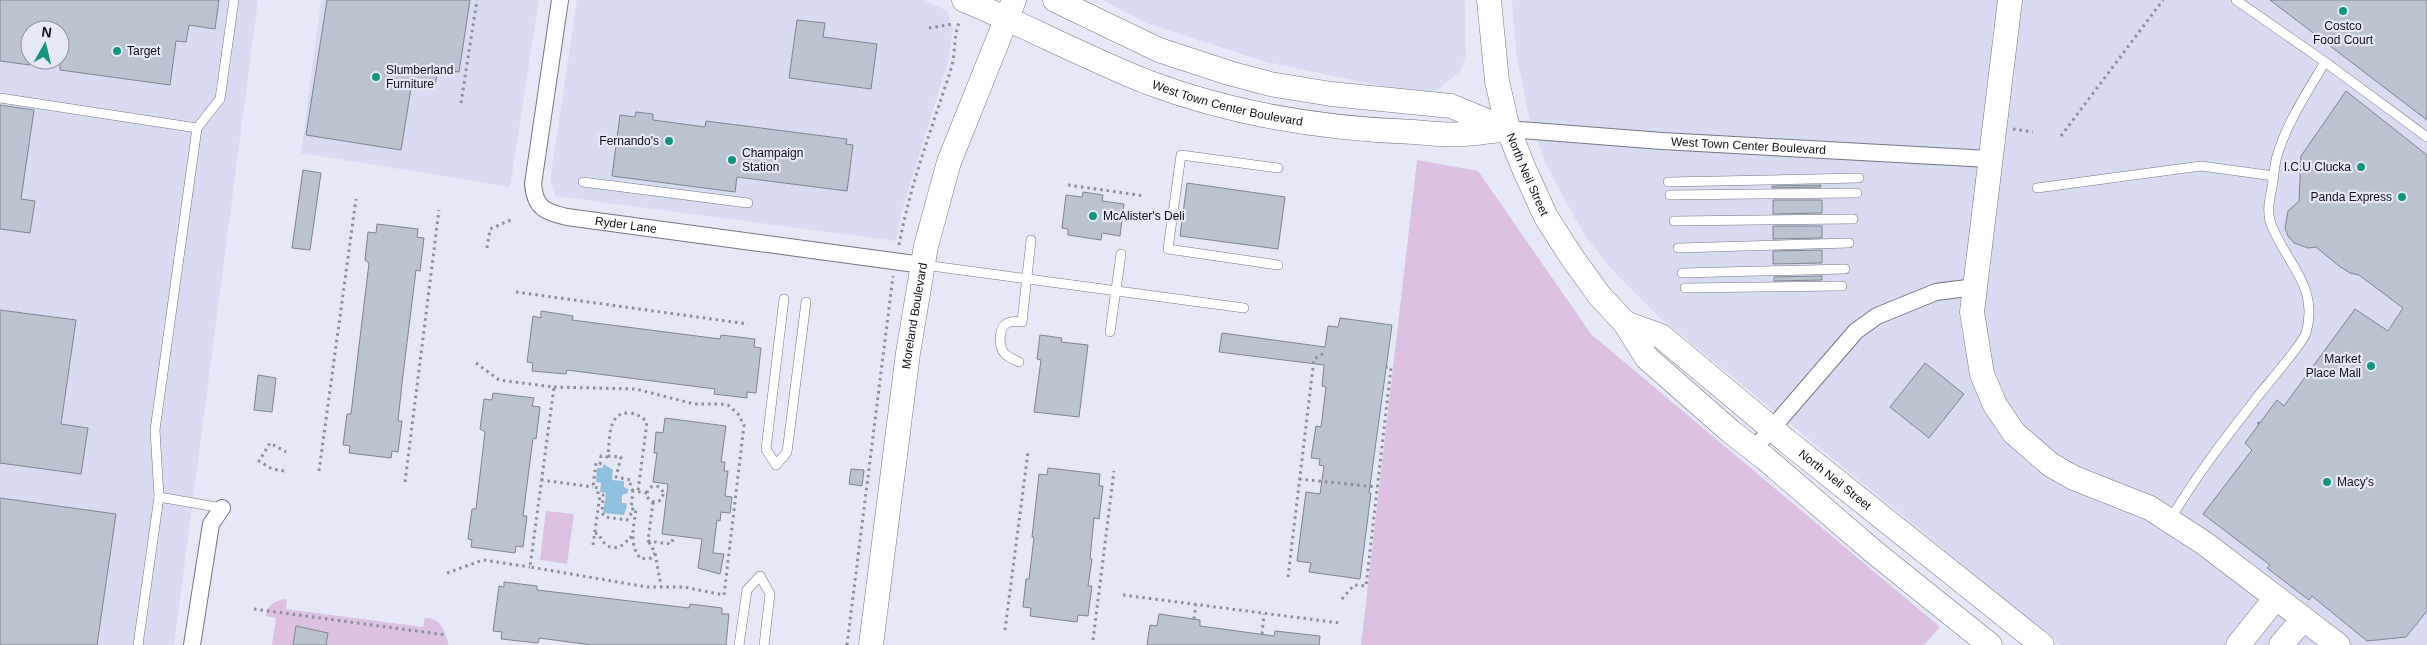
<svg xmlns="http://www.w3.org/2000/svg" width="2427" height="645" viewBox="0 0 2427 645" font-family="Arial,sans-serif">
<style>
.built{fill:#d8dbf1;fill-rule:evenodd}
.green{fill:#dcc1e3}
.water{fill:#8fc0e0}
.building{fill:#bbc3d0;stroke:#7d8590}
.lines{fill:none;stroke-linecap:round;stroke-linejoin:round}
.lane-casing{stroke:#737582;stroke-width:10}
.street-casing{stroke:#737582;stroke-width:18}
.secondary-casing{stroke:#737582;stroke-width:25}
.path{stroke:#8d8e99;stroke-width:3;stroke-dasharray:2.5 4;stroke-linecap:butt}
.lane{stroke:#fff;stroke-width:9}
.street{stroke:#fff;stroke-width:16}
.secondary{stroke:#fff;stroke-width:24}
.poi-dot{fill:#15947d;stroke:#e6e8f7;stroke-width:2}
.labels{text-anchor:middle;stroke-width:4.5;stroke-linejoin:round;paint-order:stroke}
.poi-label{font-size:12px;fill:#0f1015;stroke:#e6e8f7;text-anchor:start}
.street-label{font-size:12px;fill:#0f1015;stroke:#e6e8f7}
</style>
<rect width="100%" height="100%" fill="#e6e8f7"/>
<!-- built -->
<g class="built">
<path d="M0,0H258L174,645H0ZM30,30H60V60H30Z"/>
<path d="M321,0H539L510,187L301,153Z"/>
<path d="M577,0H924L947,11L953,29L948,61L901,214L896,241L555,196L550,181Z"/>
<path d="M1103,0H1465L1466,55L1461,70L1439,89L1421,94L1266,62L1146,23Z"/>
<path d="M1512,0H2427V645H2061L1658,316L1614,272L1586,237L1567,204L1546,164L1530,122L1516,52Z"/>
</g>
<!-- green -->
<g class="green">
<path d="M1417,160L1478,171L1591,334L1940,627L1924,645H1361Z"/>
<path d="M546,511L574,514L567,564L540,560Z"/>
<path d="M287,599L286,609L423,627L425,618C442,618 444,631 449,645H272L276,618L266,616C267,604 276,600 287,599Z"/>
</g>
<!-- water -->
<path class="water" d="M604,464L613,470L612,480L624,481V487L628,489V493L622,495V503H626L627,506L624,515L603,513L606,493L600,492L601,483L596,482L597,468H602Z"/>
<!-- building -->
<g class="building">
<path d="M0,0H219L215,29L189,25L186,42L176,41L170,85L60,70V30H30V65L0,61Z"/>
<path d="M327,0H470L459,72L438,69L435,85L412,82L401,150L306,135Z"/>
<path d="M2270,0H2427V120L2406,104Z"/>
<path d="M797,20L825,23L823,37L877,44L871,89L789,78Z"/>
<path d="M2346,91L2427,155V611L2406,637L2367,641L2312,596L2309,600L2267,568L2270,565L2203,514L2252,450L2245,443L2277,400L2284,406L2355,309L2388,331L2403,308L2359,275L2350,273L2339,266L2316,247L2308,248L2294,243L2288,236L2285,228L2288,211L2299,201L2301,156Z"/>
<path d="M0,105L34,110L21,199L35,201L30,233L0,229Z"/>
<path d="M636,112L653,114V120L705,127L706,121L847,139L846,144L853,145L847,191L737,177L735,192L612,176L620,115L635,117Z"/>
<path d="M303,170L321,173L310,250L292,248Z"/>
<path d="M1187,183L1285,197L1278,249L1180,236Z"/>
<path d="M1821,185V187L1772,188V186Z"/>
<path d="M1083,192L1103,195L1102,201L1124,204L1120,236L1102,233L1101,240L1068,235V229L1062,228L1066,195L1082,197Z"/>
<path d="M1773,200H1822V213L1773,214Z"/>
<path d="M377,224L418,229L417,237L424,238L420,271L416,270L402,383L398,421H402L398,452L392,451L391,458L349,453L350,446L343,445L347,414H351L356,371L369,263L365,260L368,232L376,233Z"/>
<path d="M1773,226H1822V238L1773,239Z"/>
<path d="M1822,250V263L1773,264V251Z"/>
<path d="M1822,276V280L1774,281V277Z"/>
<path d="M0,310L76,320L61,424L88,428L81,474L0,463Z"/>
<path d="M541,311L573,316L572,320L720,339L721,335L755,339L754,347L761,348L756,393L747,392V398L714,394L715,389L567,370L566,374L532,371L533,363L527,362L533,316L541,318Z"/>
<path d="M1340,318L1392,325L1369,493H1371L1360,579L1309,572L1311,563L1297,561L1306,492L1320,494L1324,466L1319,465L1320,459L1311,458L1316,426L1321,427L1326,387L1322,386L1324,365L1219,352L1222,333L1325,347L1328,326L1338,327Z"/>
<path d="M1040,335L1062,338L1061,342L1088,345L1079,417L1034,412L1041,360L1037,359Z"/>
<path d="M1925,363L1964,394L1929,438L1890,407Z"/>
<path d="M258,375L276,378L272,412L254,410Z"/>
<path d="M493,393L534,398L532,406L540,407L536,439L533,438L523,516H527L523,547L516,546L515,553L471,547L472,540L468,539L472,509H476L485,432L480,429L484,399L492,400Z"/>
<path d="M665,418L726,426L721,462H725L724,471H728L725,496L732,497L730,513L721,512L720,521L717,520L713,553L724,554L720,574L698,568L702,539L662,534L668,484L653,482L657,453H654L656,432L663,433Z"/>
<path d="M1048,468L1100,474L1099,486H1103L1099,519L1094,518L1090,559H1092L1088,586H1092L1088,616L1078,615L1077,622L1030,616L1031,608L1023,607L1026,579H1029L1034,537H1032L1039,474L1047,475Z"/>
<path d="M851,469L864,470L862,486L849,484Z"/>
<path d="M0,498L116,514L97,645H0Z"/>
<path d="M504,582L537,586V590L689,608L690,604L722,608V614H729L726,645H592L539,638L538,643L501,639L502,632L493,631L499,586L504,587Z"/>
<path d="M1159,614L1200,620V626L1274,636L1275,631L1320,636L1319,645H1147L1150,625L1157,626Z"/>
<path d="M296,626L328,633L326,645H293Z"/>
</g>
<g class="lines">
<defs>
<g id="lane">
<path d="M2325,62L2427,137"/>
<path d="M0,98L197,128"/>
<path d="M1278,168L1181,155L1168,249L1278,265"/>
<path d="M583,182L748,203"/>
<path d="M1668,182L1859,178"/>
<path d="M2037,188L2201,166L2274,176"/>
<path d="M1670,195L1857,193"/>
<path d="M1674,221L1853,219"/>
<path d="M1678,248L1849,243"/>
<path d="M924,265L1244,308"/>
<path d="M1682,273L1845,269"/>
<path d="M1685,288L1842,286"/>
<path d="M784,299L766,449L776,465L787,452L806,302"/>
<path d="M1110,332L1121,254"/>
<path d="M1019,362C1015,360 1008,357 1005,354C998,346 998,325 1010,322C1014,321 1019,322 1022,322L1031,240"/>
<path d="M159,497L222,508"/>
<path d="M2170,520C2197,474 2230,432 2262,391C2271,380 2303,343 2306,333C2320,284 2283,261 2270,221C2267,209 2270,198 2272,187C2274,176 2274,164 2278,153C2288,121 2308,91 2325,62L2236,0"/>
<path d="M138,645L159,497L155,430L197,128L220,99L234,0"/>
<path d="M739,645L747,590L760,576L770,594L764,645"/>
</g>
<g id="street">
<path id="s1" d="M560,0L533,184C535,208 545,212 567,217L923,265"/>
<path id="s2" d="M1508,129L1662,141L1989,159"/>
<path d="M1754,449L1856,331L1877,316L1936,292L1975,287"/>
<path d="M192,645L211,524L222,508"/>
</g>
<g id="secondary">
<path id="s3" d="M964,0C1026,26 1085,57 1147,82C1232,114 1324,129 1414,132C1430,133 1447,136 1463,134C1478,133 1493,131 1508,129"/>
<path d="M1055,0L1159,50L1229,73L1270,84L1331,94L1451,106L1504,128"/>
<path id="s4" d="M1489,0L1497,81L1508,129L1525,171L1546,217L1571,256L1599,295L1625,323L1647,358L1730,431L1766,459L1874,552L1990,645"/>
<path d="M2010,0L1972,312L1982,374L1995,405L2014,433L2051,465L2074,478L2150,508L2170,521L2204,543L2338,645"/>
<path id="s5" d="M1625,323L1661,336L1789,443L2042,645"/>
<path id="s6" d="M871,645L908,353L926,246L949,162L1014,0"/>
<path d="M2238,645L2275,599"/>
<path d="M2281,645L2303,619"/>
</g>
</defs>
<!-- lane casing -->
<use href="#lane" class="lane-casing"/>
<!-- street casing -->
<use href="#street" class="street-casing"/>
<!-- secondary casing -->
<use href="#secondary" class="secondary-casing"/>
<!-- path -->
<g class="path">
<path d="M929,28L953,24"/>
<path d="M461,103L477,0"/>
<path d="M2013,129L2033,132"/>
<path d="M2061,136L2163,0"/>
<path d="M1068,185L1145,196"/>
<path d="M899,245C910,185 932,128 951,69C956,53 953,36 960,20"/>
<path d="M487,248L490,229L513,219"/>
<path d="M516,292L748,324"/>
<path d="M476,363L499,380L554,387"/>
<path d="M554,387L636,389L694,404H720L728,405L738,414L744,425L724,595L684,587H647L530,567Z"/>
<path d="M2258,422L2259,424"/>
<path d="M608,457L601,456L600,464L596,463L593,487L598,488V494L603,495L602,513L605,517L627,520L634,509"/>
<path d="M284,471L272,469L259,461L270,443L286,452"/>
<path d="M319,471L356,199"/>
<path d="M1299,479L1377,487"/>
<path d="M541,480L593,487"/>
<path d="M405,482L439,210"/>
<circle cx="655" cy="494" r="8"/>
<path d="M633,491L630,486L631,480L616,477L621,457L608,456C610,440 607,411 630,413C637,414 642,417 647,422L638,491"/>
<path d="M647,493L633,491L631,509H636C634,526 628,545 641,559L651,558L655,553"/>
<path d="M653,502L648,541L671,544L674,537"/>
<path d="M595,533L599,534C605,551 620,552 630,537L632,538"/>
<path d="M649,542L655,553L661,586"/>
<path d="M593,545L600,495"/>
<path d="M447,573L483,560L530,567"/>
<path d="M1288,577L1314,359L1324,353"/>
<path d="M1123,595L1340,623"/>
<path d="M1342,599L1354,585L1366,586L1391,368L1386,367"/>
<path d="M254,609L446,635"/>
<path d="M1194,619L1196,605"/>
<path d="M1005,630L1028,452"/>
<path d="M1262,634L1264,614"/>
<path d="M1093,640L1114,471"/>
<path d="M847,645L893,276"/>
</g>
<!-- lane -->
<use href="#lane" class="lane"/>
<!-- street -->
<use href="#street" class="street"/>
<!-- secondary -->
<use href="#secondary" class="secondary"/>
</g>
<!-- markers -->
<g class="poi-dot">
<circle cx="2343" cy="11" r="5"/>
<circle cx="117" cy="51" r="5"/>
<circle cx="376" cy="77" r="5"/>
<circle cx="669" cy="141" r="5"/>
<circle cx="732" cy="160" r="5"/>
<circle cx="2361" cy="167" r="5"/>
<circle cx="2402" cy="197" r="5"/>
<circle cx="1093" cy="216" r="5"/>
<circle cx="2371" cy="366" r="5"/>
<circle cx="2327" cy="482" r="5"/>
</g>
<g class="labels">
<!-- poi labels -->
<g class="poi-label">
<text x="2343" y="30" text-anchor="middle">Costco<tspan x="2343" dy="14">Food Court</tspan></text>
<text x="127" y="55">Target</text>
<text x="386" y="74">Slumberland<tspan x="386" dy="14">Furniture</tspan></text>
<text x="659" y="145" text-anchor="end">Fernando's</text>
<text x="742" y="157">Champaign<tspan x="742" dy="14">Station</tspan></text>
<text x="2351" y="171" text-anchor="end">I.C.U Clucka</text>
<text x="2392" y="201" text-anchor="end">Panda Express</text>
<text x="1103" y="220">McAlister's Deli</text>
<text x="2361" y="363" text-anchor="end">Market<tspan x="2361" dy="14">Place Mall</tspan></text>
<text x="2337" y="486">Macy's</text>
</g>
<!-- street labels -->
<g class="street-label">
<text dy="4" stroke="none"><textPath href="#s3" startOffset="284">West Town Center Boulevard</textPath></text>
<text dy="4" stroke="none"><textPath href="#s2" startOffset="241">West Town Center Boulevard</textPath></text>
<text dy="4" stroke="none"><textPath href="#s4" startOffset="180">North Neil Street</textPath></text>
<text dy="4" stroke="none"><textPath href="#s1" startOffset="298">Ryder Lane</textPath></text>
<text dy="4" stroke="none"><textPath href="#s6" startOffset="332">Moreland Boulevard</textPath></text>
<text dy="4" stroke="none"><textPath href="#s5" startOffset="264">North Neil Street</textPath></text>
</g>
</g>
<!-- north arrow -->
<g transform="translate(45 45) rotate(8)"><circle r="24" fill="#e6e8f7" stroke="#90929d"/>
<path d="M0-4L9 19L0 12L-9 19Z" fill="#15947d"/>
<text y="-8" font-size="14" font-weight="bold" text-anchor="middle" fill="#0f1015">N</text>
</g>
</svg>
